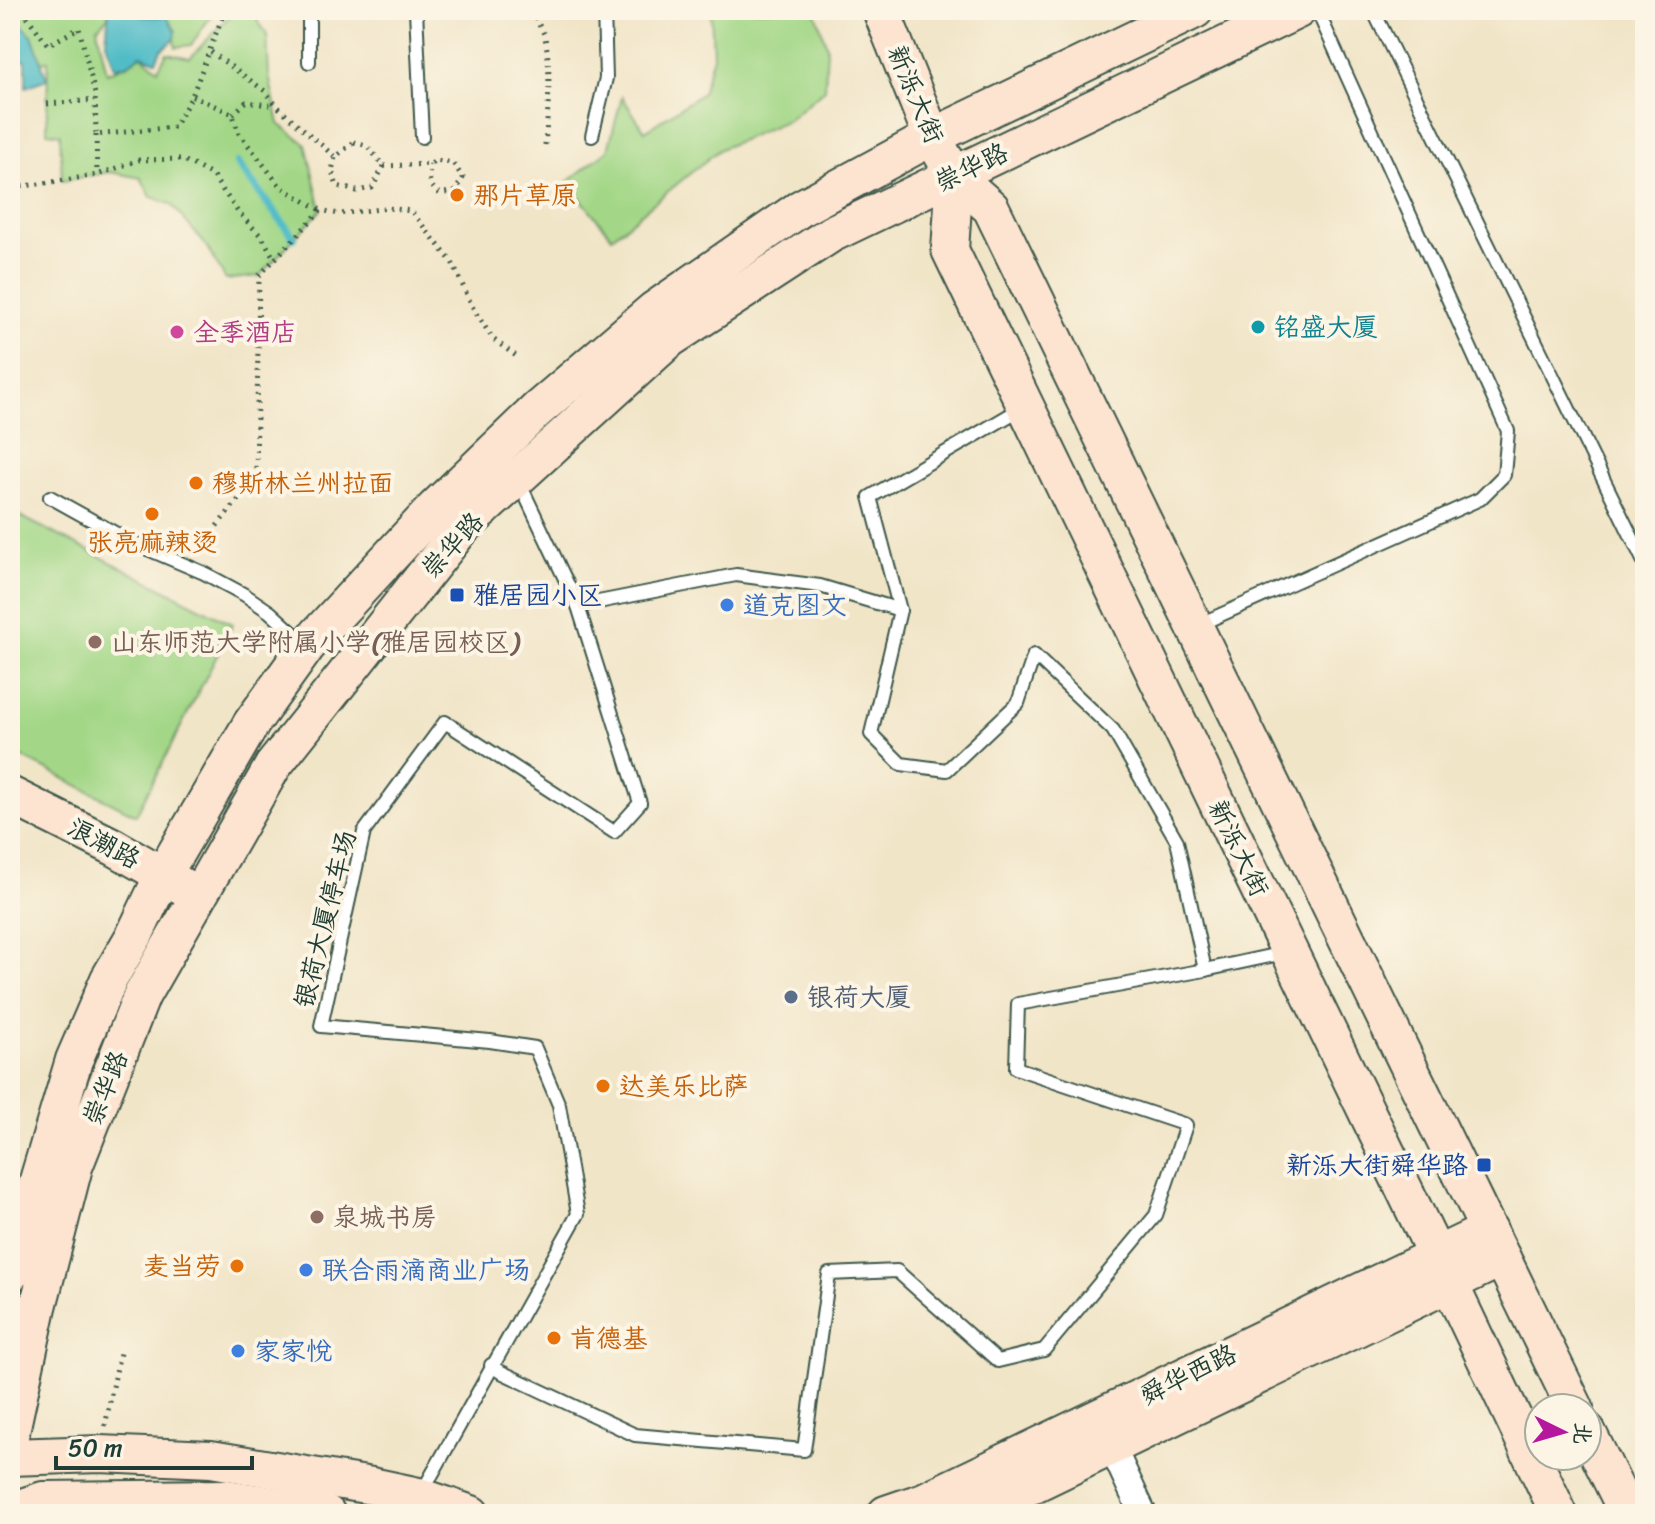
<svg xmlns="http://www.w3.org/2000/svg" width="1655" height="1524" viewBox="0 0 1655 1524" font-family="Sriracha,'LXGW WenKai TC',sans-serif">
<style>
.green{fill:#a3d787;stroke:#618a5e;stroke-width:2}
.water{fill:#4dbbc6;stroke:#367c7d;stroke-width:2}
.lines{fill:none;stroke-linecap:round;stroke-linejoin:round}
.stream{stroke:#4dbbc6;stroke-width:8}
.lane-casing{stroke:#3e564a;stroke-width:16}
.street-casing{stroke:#3e564a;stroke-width:30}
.secondary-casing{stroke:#3e564a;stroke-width:40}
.path{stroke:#3e564a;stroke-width:5;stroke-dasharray:2 6;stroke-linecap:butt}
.lane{stroke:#fff;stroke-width:12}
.street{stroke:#fff;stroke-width:26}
.secondary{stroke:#fde4d0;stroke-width:36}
.food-dot{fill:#e8710a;stroke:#fcf5e5;stroke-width:3}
.culture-dot{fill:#0f9aa8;stroke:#fcf5e5;stroke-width:3}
.hotel-dot{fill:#d1479c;stroke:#fcf5e5;stroke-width:3}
.transit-dot{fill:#1a4fb4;stroke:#fcf5e5;stroke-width:3}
.shop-dot{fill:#3f7fe0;stroke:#fcf5e5;stroke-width:3}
.education-dot{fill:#8d6e63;stroke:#fcf5e5;stroke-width:3}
.service-dot{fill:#5c6f8a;stroke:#fcf5e5;stroke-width:3}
.labels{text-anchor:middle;stroke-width:8;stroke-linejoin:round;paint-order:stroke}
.street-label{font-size:26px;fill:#1f3d34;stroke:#fcf5e5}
.food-label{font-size:26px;fill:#c56008;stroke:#fcf5e5;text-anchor:start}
.culture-label{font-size:26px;fill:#0d838f;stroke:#fcf5e5;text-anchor:start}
.hotel-label{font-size:26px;fill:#b23c85;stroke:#fcf5e5;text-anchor:start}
.transit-label{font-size:26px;fill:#164399;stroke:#fcf5e5;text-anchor:start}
.shop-label{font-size:26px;fill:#366cbe;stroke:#fcf5e5;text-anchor:start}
.education-label{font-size:26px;fill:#785e54;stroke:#fcf5e5;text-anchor:start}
.service-label{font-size:26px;fill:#4e5e75;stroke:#fcf5e5;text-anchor:start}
</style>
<rect width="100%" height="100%" fill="#fcf5e5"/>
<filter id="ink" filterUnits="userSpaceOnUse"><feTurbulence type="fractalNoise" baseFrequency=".0125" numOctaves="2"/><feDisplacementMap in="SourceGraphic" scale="16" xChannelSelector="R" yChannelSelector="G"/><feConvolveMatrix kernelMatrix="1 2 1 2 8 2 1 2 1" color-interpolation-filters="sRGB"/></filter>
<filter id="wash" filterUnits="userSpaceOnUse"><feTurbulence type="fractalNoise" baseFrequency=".006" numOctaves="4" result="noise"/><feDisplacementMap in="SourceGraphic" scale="32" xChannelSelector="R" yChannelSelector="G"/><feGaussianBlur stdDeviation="1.8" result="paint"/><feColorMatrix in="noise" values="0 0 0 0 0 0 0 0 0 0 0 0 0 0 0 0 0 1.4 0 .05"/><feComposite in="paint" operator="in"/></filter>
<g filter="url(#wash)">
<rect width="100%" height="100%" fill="#f1e5c8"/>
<!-- green -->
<g class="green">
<path d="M10,10H109L107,18L97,28L107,73L128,64L141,55L158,69L167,53L190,58L235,10L252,12L267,35L269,76L279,124L306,144L321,210L259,276L226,280L205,244L171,204L151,197L141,178L110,172L62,181L60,134L47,132L48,60L41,63L32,35L13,19Z"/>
<path d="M120,10H215L191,45L176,47L166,16L149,17Z"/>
<path d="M711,10H815L827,47L825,89L788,120L720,149L612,237L567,182L608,150L622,97L645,131L702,93L713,56Z"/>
<path d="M10,511L233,624L136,815L10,751Z"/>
</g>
<!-- water -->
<g class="water">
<path d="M109,10L149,17L166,16L176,31L175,39L161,50L156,61L141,55L128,64L115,68L106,42Z"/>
<path d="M10,13L32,35L47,79L26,87V60L10,59Z"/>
</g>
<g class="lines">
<!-- stream -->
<path class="stream" d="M237,163L294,238"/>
</g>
</g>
<g filter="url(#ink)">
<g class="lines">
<defs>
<g id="lane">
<path d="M309,10V62"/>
<path d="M416,10L422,137"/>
<path d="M1373,10L1645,564"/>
<path d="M592,136L606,78L604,10"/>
<path d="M50,497L131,542L204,573L245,595L270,612L305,644"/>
<path d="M900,610L870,497L1022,408"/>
<path d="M1198,625L1480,499L1504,475L1508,431L1317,10"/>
<path d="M1205,970L1284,953"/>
<path d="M491,1365L499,1371L635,1435L804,1450L829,1274L897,1271L998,1361L1044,1350L1156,1215L1186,1125L1016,1068L1018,1004L1205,970L1177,841L1113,730L1034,655L1018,703L947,770L901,764L871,734L900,610L820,586L736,575L578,606"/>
<path d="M421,1494L578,1214L559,1105L535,1048L490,1041L321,1026L364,832L445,722L614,832L640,803L578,606L518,480"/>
</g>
<path id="street" d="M1112,1447L1143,1514"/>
<g id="secondary">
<path d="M881,10L932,137L955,176L991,208L1575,1408"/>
<path d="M955,176L950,250L1436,1255L1559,1514"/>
<path d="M10,795L114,847L182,886"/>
<path d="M10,1274L74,1060L109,979L135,934L163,875L251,724L307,646L434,509L538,409L654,310L801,208L932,137L1195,10"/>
<path d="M1587,1431L1628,1514"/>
<path d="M10,1436L38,1307L74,1167L142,995L273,766L461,529L670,339L831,234L1298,10"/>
<path d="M10,1457L100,1454L211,1459L372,1486L419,1496L471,1514"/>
<path d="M10,1511L43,1500L226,1498L327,1514"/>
<path d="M886,1514L924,1501L1489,1230"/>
<path d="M972,1514L1502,1258"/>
</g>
</defs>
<!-- lane casing -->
<use href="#lane" class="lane-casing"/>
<!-- street casing -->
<use href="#street" class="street-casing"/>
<!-- secondary casing -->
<use href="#secondary" class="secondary-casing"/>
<!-- path -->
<g class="path">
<path d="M22,10L48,45L79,28L95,94L96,135L174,127L192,96L225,10"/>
<path d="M533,10C534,21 543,28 545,38C552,72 548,110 545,145"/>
<path d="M211,52L265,91L277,106L335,157"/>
<path d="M192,96L233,114L238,132L281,187L321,210"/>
<path d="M47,104L95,100"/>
<path d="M233,114L246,102L276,106"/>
<path d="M96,135L97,174"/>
<path d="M354,142L367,146L384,166L372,188L357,191L337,186L332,171L335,157Z"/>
<path d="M384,166L431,164L436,160L453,163L463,178L455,191L440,194C428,185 428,178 431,164"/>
<path d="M10,177L19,187L97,175L139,160L182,159L212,175L238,212L262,237L275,260"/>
<path d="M202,550L199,548L256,478L259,276L321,210L339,214L387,208L411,211L452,262L474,310L493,339L516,356"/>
<path d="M105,1426L121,1348"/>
</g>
<!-- lane -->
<use href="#lane" class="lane"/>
<!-- street -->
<use href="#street" class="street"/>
<!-- secondary -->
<use href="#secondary" class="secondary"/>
</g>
</g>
<!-- markers -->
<g class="food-dot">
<circle cx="457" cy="195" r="8"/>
<circle cx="196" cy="483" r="8"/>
<circle cx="152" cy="514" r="8"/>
<circle cx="603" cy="1086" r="8"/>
<circle cx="237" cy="1266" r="8"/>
<circle cx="554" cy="1338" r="8"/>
</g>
<circle class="culture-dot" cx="1258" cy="327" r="8"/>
<circle class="hotel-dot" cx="177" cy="332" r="8"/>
<g class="transit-dot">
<rect x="449" y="587" width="16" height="16" rx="4"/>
<rect x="1476" y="1157" width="16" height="16" rx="4"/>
</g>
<g class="shop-dot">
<circle cx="727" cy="605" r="8"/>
<circle cx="306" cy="1270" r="8"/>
<circle cx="238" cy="1351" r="8"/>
</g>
<g class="education-dot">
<circle cx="95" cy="642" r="8"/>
<circle cx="317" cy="1217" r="8"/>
</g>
<circle class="service-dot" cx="791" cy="997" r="8"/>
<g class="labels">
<!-- street labels -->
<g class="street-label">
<text transform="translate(916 94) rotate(67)" y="9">新泺大街</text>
<text transform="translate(971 167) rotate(-26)" y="9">崇华路</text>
<text transform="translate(452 545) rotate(-48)" y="9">崇华路</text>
<text transform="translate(104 843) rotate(28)" y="9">浪潮路</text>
<text transform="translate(1239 848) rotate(64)" y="9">新泺大街</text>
<text transform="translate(325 919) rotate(-76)" y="9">银荷大厦停车场</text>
<text transform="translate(105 1088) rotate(-68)" y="9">崇华路</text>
<text transform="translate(1188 1374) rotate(-26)" y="9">舜华西路</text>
</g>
<!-- food labels -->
<g class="food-label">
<text x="473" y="204">那片草原</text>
<text x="212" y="492">穆斯林兰州拉面</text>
<text x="152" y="551" text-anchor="middle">张亮麻辣烫</text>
<text x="619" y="1095">达美乐比萨</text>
<text x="221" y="1275" text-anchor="end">麦当劳</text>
<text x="570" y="1347">肯德基</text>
</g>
<!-- culture labels -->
<g class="culture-label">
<text x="1274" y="336">铭盛大厦</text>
</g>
<!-- hotel labels -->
<g class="hotel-label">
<text x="193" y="341">全季酒店</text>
</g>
<!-- transit labels -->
<g class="transit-label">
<text x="473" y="604">雅居园小区</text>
<text x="1468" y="1174" text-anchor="end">新泺大街舜华路</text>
</g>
<!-- shop labels -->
<g class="shop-label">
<text x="743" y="614">道克图文</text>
<text x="322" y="1279">联合雨滴商业广场</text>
<text x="254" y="1360">家家悦</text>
</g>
<!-- education labels -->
<g class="education-label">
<text x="111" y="651">山东师范大学附属小学(雅居园校区)</text>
<text x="333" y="1226">泉城书房</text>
</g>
<!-- service labels -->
<g class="service-label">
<text x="807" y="1006">银荷大厦</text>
</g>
</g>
<!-- margin -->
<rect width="1655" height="1524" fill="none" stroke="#fcf5e5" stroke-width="40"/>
<!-- north arrow -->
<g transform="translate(1563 1432) rotate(95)"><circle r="38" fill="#fcf5e5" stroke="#a4ab9e" stroke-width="2"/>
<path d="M0-6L14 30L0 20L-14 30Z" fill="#b5179e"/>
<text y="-12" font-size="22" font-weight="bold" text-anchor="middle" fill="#1f3d34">北</text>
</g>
<!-- scale -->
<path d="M56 1456v12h196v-12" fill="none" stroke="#1f3d34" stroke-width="4"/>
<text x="68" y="1456" font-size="24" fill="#1f3d34" stroke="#fcf5e5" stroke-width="6" paint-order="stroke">50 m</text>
</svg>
